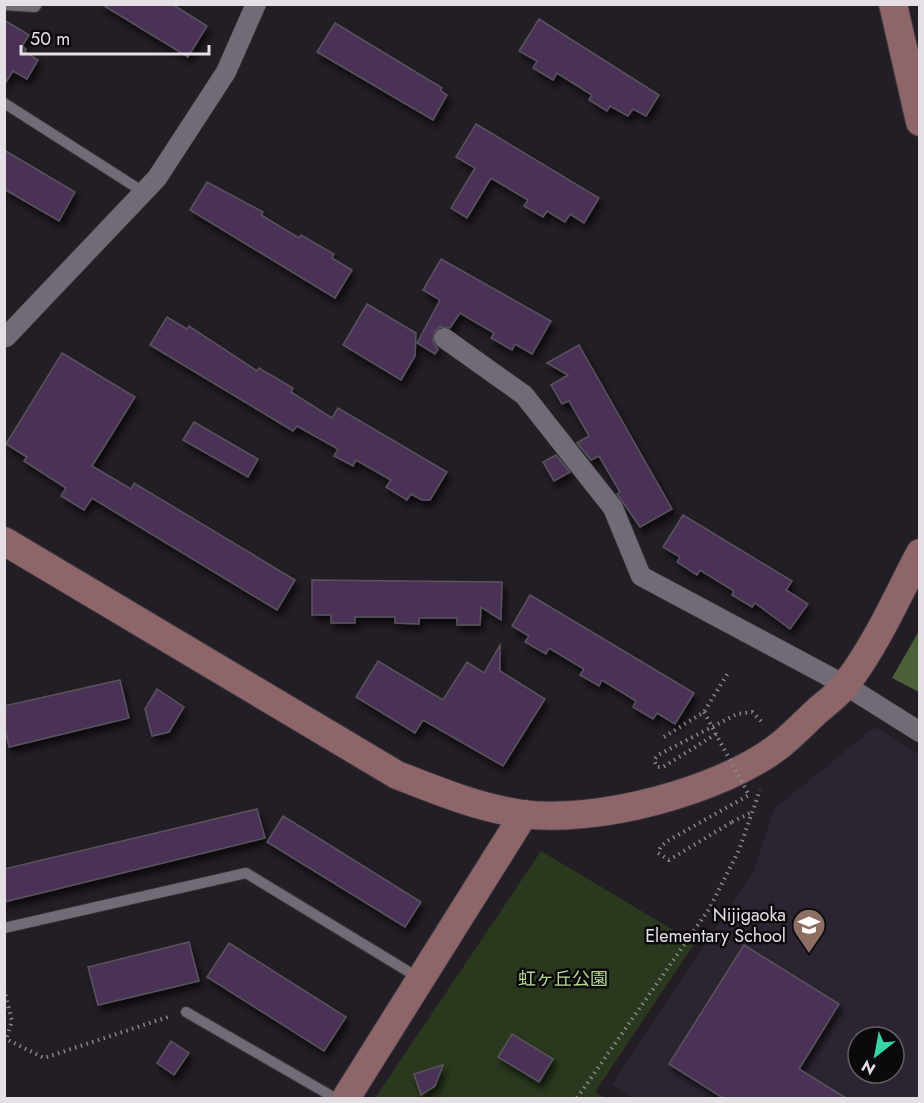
<svg xmlns="http://www.w3.org/2000/svg" width="924" height="1103" viewBox="0 0 924 1103" font-family="Jost,'Noto Sans JP',sans-serif">
<style>
.built{fill:#2d2432;fill-rule:evenodd}
.green{fill:#2a381d}
.forest{fill:#4b6036}
.building{fill:#493256;stroke:#59535d;stroke-width:1.5;filter:url(#shadow)}
.lines{fill:none;stroke-linecap:round;stroke-linejoin:round}
.lane-casing{stroke:#3c373e;stroke-width:12}
.street-casing{stroke:#3c373e;stroke-width:21}
.secondary-casing{stroke:#3c373e;stroke-width:30}
.path{stroke:#8a868d;stroke-width:4;stroke-dasharray:1.5 4.5;stroke-linecap:butt}
.lane{stroke:#726b75;stroke-width:10}
.street{stroke:#726b75;stroke-width:20}
.secondary{stroke:#8e6669;stroke-width:28}
.path-bridge{stroke:#8a868d;stroke-width:4;stroke-dasharray:1.5 4.5;stroke-linecap:butt}
.labels{text-anchor:middle;stroke-width:5;stroke-linejoin:round;paint-order:stroke}
.poi-label{font-size:18px;fill:#e4e0e6;stroke:#0b090c;text-anchor:end}
.park-label{font-size:18px;fill:#b5d894;stroke:#0b090c}
</style>
<defs>
<filter id="shadow"><feDropShadow dx="3.5" dy="6" stdDeviation="3" flood-color="#0009"/></filter>
</defs>
<rect width="100%" height="100%" fill="#231d26"/>
<!-- built -->
<path class="built" d="M875,727L919,754V1098H634L612,1085L754,871L774,809ZM858,1037H894V1073H858Z"/>
<!-- green -->
<path class="green" d="M541,851L695,943L595,1092L605,1098H375Z"/>
<!-- forest -->
<path class="forest" d="M919,631V692L892,678Z"/>
<!-- building -->
<g class="building">
<path d="M101,4H172L207,26L188,57Z"/>
<path d="M539,19L659,95L646,116L633,109L628,116L610,106L607,111L589,100L592,95L557,73L553,80L533,68L537,61L519,51Z"/>
<path d="M4,20L29,35L22,46L26,49L25,52L38,60L27,79L13,71L4,85Z"/>
<path d="M335,23L442,88L440,90L447,95L433,120L317,52Z"/>
<path d="M476,124L599,198L584,223L570,214L565,222L547,211L543,217L524,206L528,200L491,178L467,218L451,208L475,168L456,157Z"/>
<path d="M4,150L75,192L59,221L4,189Z"/>
<path d="M207,182L263,212L261,215L299,238L301,235L334,254L332,258L352,270L335,298L190,210Z"/>
<path d="M441,259L551,321L532,354L515,344L512,350L491,338L494,333L460,313L450,328L440,327L434,332L433,342L438,349L435,354L417,343L440,300L423,290Z"/>
<path d="M367,304L416,333L415,356L401,380L343,345Z"/>
<path d="M167,317L187,329L189,326L257,371L259,368L293,388L291,392L332,418L338,408L447,472L430,500H422L411,494L407,500L386,487L391,480L356,460L353,466L334,456L338,449L297,426L293,431L150,345Z"/>
<path d="M579,345L672,509L640,527L617,494L620,492L599,456L591,460L577,443L589,436L569,401L562,404L551,385L568,375L547,363Z"/>
<path d="M62,353L135,397L92,466L131,489L134,483L295,580L277,610L92,498L84,510L61,496L66,488L24,461L27,457L6,444Z"/>
<path d="M194,422L258,459L248,477L183,440Z"/>
<path d="M556,455L570,472L554,481L543,462Z"/>
<path d="M683,515L792,581L786,590L808,604L790,629L755,603L752,607L732,595L734,591L700,570L697,575L677,562L680,557L663,547Z"/>
<path d="M312,580L502,582L501,620L481,607L480,625H457V618H419V624L395,623V617H355V623H331V615H312Z"/>
<path d="M530,595L694,693L675,724L657,713L653,719L633,707L636,701L602,680L599,686L580,675L584,669L549,648L546,654L525,642L529,636L512,626Z"/>
<path d="M500,645V671L545,699L503,766L423,720L415,733L356,697L378,661L443,700L467,662L484,673Z"/>
<path d="M120,680L129,718L9,747L4,725V706Z"/>
<path d="M157,689L184,707L169,732L152,736L145,709Z"/>
<path d="M257,809L265,838L4,902V869Z"/>
<path d="M283,816L421,902L405,927L267,842Z"/>
<path d="M189,942L199,981L98,1005L88,967Z"/>
<path d="M229,943L346,1017L324,1051L207,977Z"/>
<path d="M744,945L839,1004L799,1069L846,1098H723L669,1064Z"/>
<path d="M512,1034L553,1059L539,1082L498,1057Z"/>
<path d="M171,1041L189,1053L174,1075L157,1063Z"/>
<path d="M443,1065L435,1086L421,1095L414,1074Z"/>
</g>
<g class="lines">
<defs>
<g id="lane">
<path d="M4,5L35,7L37,4"/>
<path d="M4,103L145,193"/>
<path d="M4,928L246,873L419,978"/>
<path d="M186,1012L335,1098"/>
</g>
<g id="street">
<path d="M6,337L157,178L226,72L256,4"/>
<path d="M444,338L524,395L613,508L641,576L845,685L920,732"/>
</g>
<g id="secondary">
<path d="M893,4L920,122"/>
<path d="M4,541L397,775C438,791 479,808 523,814C596,824 721,791 779,746C792,736 804,723 816,712C826,703 838,695 846,684C876,645 897,597 920,553"/>
<path d="M346,1098L524,814"/>
</g>
</defs>
<!-- lane casing -->
<use href="#lane" class="lane-casing"/>
<!-- street casing -->
<use href="#street" class="street-casing"/>
<!-- secondary casing -->
<use href="#secondary" class="secondary-casing"/>
<!-- path -->
<g class="path">
<path d="M716,734L663,767H657L654,760L658,755L737,714L752,712L764,724"/>
<path d="M664,737L704,712L728,673"/>
<path d="M732,822L750,813"/>
<path d="M4,989L12,1021L6,1039"/>
<path d="M4,1041L6,1039L44,1058L171,1016"/>
<path d="M577,1098L709,909L739,850L760,790"/>
</g>
<!-- lane -->
<use href="#lane" class="lane"/>
<!-- street -->
<use href="#street" class="street"/>
<!-- secondary -->
<use href="#secondary" class="secondary"/>
<!-- path-bridge -->
<path class="path-bridge" d="M704,712L749,795L669,840L661,846L658,853L669,860L732,822"/>
</g>
<!-- icons -->
<defs>
<symbol id="school-pin" viewBox="-11 -11 22 30"><path d="M0 17L-7.5 6A9.5 9.5 0 1 1 7.5 6Z" fill="#8d6e63" stroke="#0b090c"/><path d="M0-5L7-2L0 1L-7-2ZM-4 1L0 2.5L4 1V4Q0 6-4 4Z" fill="#fff"/></symbol>
</defs>
<g fill-rule="evenodd">
<use href="#school-pin" x="790" y="906" width="38" height="52"/>
</g>
<g class="labels">
<!-- poi labels -->
<g class="poi-label">
<text x="786" y="921">Nijigaoka<tspan x="786" dy="21">Elementary School</tspan></text>
</g>
<!-- park labels -->
<g class="park-label">
<text x="563" y="985">虹ヶ丘公園</text>
</g>
</g>
<!-- border -->
<rect width="924" height="1103" fill="none" stroke="#e4e0e6" stroke-width="12"/>
<!-- north arrow -->
<g transform="translate(876 1055) rotate(211)"><circle r="28" fill="#0b090c" stroke="#625f63" stroke-width="1.5"/>
<path d="M0-4.5L10 22L0 15L-10 22Z" fill="#37d4a6"/>
<text y="-9" font-size="16" font-weight="bold" text-anchor="middle" fill="#e4e0e6">N</text>
</g>
<!-- scale -->
<path d="M21 45v9h188v-9" fill="none" stroke="#e4e0e6" stroke-width="3"/>
<text x="30" y="45" font-size="18" fill="#e4e0e6" stroke="#0b090c" stroke-width="4.5" paint-order="stroke">50 m</text>
</svg>
